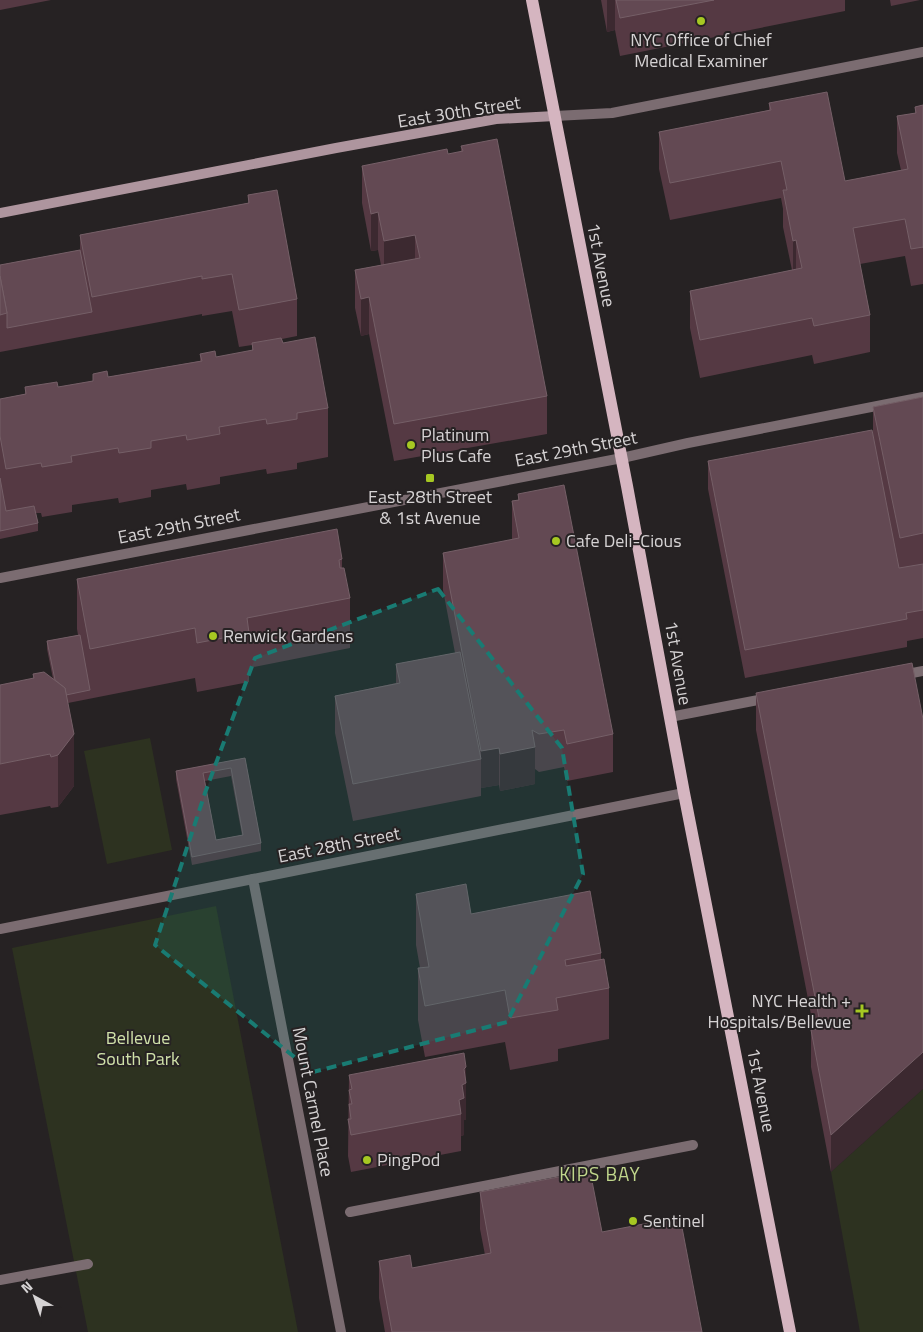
<svg xmlns="http://www.w3.org/2000/svg" width="923" height="1332" viewBox="0 0 923 1332" font-family="'Titillium Web',sans-serif">
<style>
.green{fill:#2d3220}
.lines{fill:none;stroke-linecap:round;stroke-linejoin:round}
.pedestrian{stroke:#7b6c71;stroke-width:10}
.minor{stroke:#7b6c71;stroke-width:10}
.secondary{stroke:#ae959e;stroke-width:10}
.primary{stroke:#d5b5c0;stroke-width:12}
.wall{fill:#553943;fill-rule:evenodd}
.shaded-wall{fill:#3c2930}
.building{fill:#634953;stroke:#755f67;fill-rule:evenodd}
.marked{fill:#197b73;fill-opacity:0.2;stroke:#197b73;stroke-width:4;stroke-dasharray:10 6;stroke-linejoin:round}
.poi-dot{fill:#a6c822;stroke:#262223;stroke-width:2}
.labels{text-anchor:middle;stroke-width:4;stroke-linejoin:round;paint-order:stroke}
.poi-label{font-size:18px;fill:#d6d3d4;stroke:#262223;text-anchor:start}
.street-label{font-size:18px;fill:#d6d3d4;stroke:#262223}
.park-label{font-size:18px;fill:#d0e1a9;stroke:#262223}
.neighbourhood-label{font-size:19px;letter-spacing:1px;fill:#c1d78c;stroke:#262223}
</style>
<rect width="100%" height="100%" fill="#262223"/>
<!-- green -->
<g class="green">
<path d="M150,738L172,850L107,864L84,751Z"/>
<path d="M216,906L298,1332H88L12,948Z"/>
<path d="M923,1089V1332H860L831,1172Z"/>
</g>
<g class="lines">
<!-- pedestrian -->
<g class="pedestrian">
<path d="M0,929L253,879"/>
<path d="M350,1212L693,1145"/>
<path d="M0,1280L88,1264"/>
</g>
<!-- minor -->
<g class="minor">
<path d="M555,116L612,113L923,52"/>
<path d="M0,578L622,458L688,443L923,397"/>
<path d="M902,675L923,671"/>
<path d="M670,717L769,698"/>
<path d="M341,1332L253,879L684,793"/>
</g>
<!-- secondary -->
<path class="secondary" d="M0,213L336,148L496,119L555,116"/>
<!-- primary -->
<path class="primary" d="M532,0L627,486L684,793L790,1332"/>
</g>
<!-- wall -->
<g class="wall">
<path d="M0,0H51L0,10Z"/>
<path d="M601,0H845V11L620,56L615,30L607,32Z"/>
<path d="M890,0H920L891,6Z"/>
<path d="M769,103L845,181L901,170L897,153V116L915,113V107L923,105V285V284L911,286L905,256L860,264L870,315V352L814,364L812,355L700,378L690,328V291L792,270L783,227V209L781,198L670,220L659,169V132L769,110Z"/>
<path d="M461,146L547,396V434L394,461L369,334L361,336L355,308V270L381,265L378,250L371,251L362,203V166L448,154L461,152Z"/>
<path d="M248,195L297,299V336L282,339L283,343L328,408V457L297,463V469L267,474L266,469L220,477V484L187,490L186,484L151,490V497L119,503L118,498L72,505V512L42,517L41,513H36L38,523V531L0,539V399L25,394V387H58L93,381V374L108,377L200,361V354L216,357L252,351V345L239,347L232,311L202,316V314L0,352V265L80,250V235L248,203Z"/>
<path d="M923,397V638L907,641V647L745,678L708,489V461L873,437V407Z"/>
<path d="M518,494L613,734V772L567,781L564,767L539,772L535,769V784L500,791L499,785L481,788V784V796L353,821L335,733V696L396,683V664L455,653L443,590V553L512,540V501L518,500Z"/>
<path d="M342,559V568L350,598V648L249,668V682L197,692L195,678L68,703L74,786L58,807L51,808L50,806L0,815V685L33,679V674L53,679L47,649V641L78,635L77,629V579Z"/>
<path d="M756,693L923,717L831,1172L811,1067V1030H814L756,730Z"/>
<path d="M245,758L261,843V851L192,865L176,779V771ZM231,776L242,835L216,840L205,781Z"/>
<path d="M416,894L471,914L601,953V959L609,988V1039L558,1049V1061L510,1070L505,1042L425,1057L418,1020V968H420L416,945Z"/>
<path d="M349,1075L466,1079V1120H464V1135L461,1136V1151L351,1172L348,1156Z"/>
<path d="M480,1192L602,1232L702,1332H385L379,1298V1261L412,1268L485,1255L480,1229Z"/>
</g>
<!-- shaded-wall -->
<g class="shaded-wall">
<path d="M607,0H615V30L607,32Z"/>
<path d="M378,212V250L371,251V214Z"/>
<path d="M415,235V272L384,278V241Z"/>
<path d="M796,240V277L793,278V241Z"/>
<path d="M369,297V334L361,336V299Z"/>
<path d="M74,734V786L58,807V755Z"/>
<path d="M535,747V784L500,791V754Z"/>
<path d="M499,748V785L481,788V751Z"/>
<path d="M923,1052V1089L831,1172V1135Z"/>
<path d="M466,1067V1120H464V1135L461,1136V1114L459,1100L464,1069Z"/>
</g>
<!-- building -->
<g class="building">
<path d="M616,0H714L620,18Z"/>
<path d="M827,92L845,181L908,169L897,116L916,113L915,107L923,105V248V247L911,249L905,219L853,228L870,315L814,326L812,318L700,340L690,291L802,268L796,240L793,241L783,190H787L781,161L670,183L659,132L771,110L769,103Z"/>
<path d="M497,139L547,396L394,424L369,297L361,299L355,270L420,258L415,235L384,241L378,212L371,214L362,166L447,149L448,154L463,151L461,146Z"/>
<path d="M277,190L297,299L239,310L232,274L202,279V276L92,297L80,235L249,203L248,195Z"/>
<path d="M80,250L92,312L7,328V313L0,276V265Z"/>
<path d="M0,276L7,313L0,315Z"/>
<path d="M315,337L328,408L297,413V419L267,424L266,419L219,427L220,434L187,440L186,435L151,441V448L119,453L118,448L71,456L72,462L42,467L41,463L6,469L0,436V399L26,394L25,387L57,382L58,387L93,381V374L107,371L108,377L202,361L200,354L215,351L216,357L253,350L252,343L281,338L283,343Z"/>
<path d="M923,397V533L900,538L873,407Z"/>
<path d="M872,430L899,568L923,564V610L906,613L907,619L745,650L708,461Z"/>
<path d="M0,478L6,511L34,506L38,523L0,531Z"/>
<path d="M564,485L613,734L567,744L564,730L539,734L532,730L535,747L500,754L499,748L481,751L443,553L519,538L512,501L519,500L518,494Z"/>
<path d="M337,529L342,559L339,560L340,568H344L350,598L247,618L249,633L197,643L195,628L90,649L77,579Z"/>
<path d="M80,635L90,690L66,695L65,688L55,680L47,641Z"/>
<path d="M460,652L481,759L353,784L335,696L400,683L396,664Z"/>
<path d="M912,663L923,719V1052L831,1135L811,1030L821,1028L756,693Z"/>
<path d="M44,672L65,688L74,734L58,755L51,757L50,754L0,764V685L34,678L33,674Z"/>
<path d="M245,758L261,843L192,857L176,771ZM231,768L243,835L216,840L203,773Z"/>
<path d="M466,884L471,914L590,891L601,953L565,960L566,966L604,959L609,988L556,998L558,1010L510,1018L505,990L425,1006L418,968L429,967L416,894Z"/>
<path d="M464,1053L466,1067L464,1069L466,1083L462,1085L464,1098L459,1100L461,1114L351,1135L348,1119H351L349,1104H352L349,1090L352,1089L349,1075Z"/>
<path d="M590,1171L602,1232L680,1217L702,1332H392L379,1261L410,1255L412,1268L491,1253L480,1192Z"/>
</g>
<!-- marked area -->
<path class="marked" d="M438,589L562,748L583,874L507,1022L313,1072L155,945L205,793L255,658Z"/>
<!-- markers -->
<g class="poi-dot">
<circle cx="701" cy="21" r="5"/>
<circle cx="411" cy="445" r="5"/>
<rect x="425" y="473" width="10" height="10" rx="2.5"/>
<circle cx="556" cy="541" r="5"/>
<circle cx="213" cy="636" r="5"/>
<path d="M859.5 1003.5h5v5h5v5h-5v5h-5v-5h-5v-5h5z"/>
<circle cx="367" cy="1160" r="5"/>
<circle cx="633" cy="1221" r="5"/>
</g>
<g class="labels">
<!-- poi labels -->
<g class="poi-label">
<text x="701" y="46" text-anchor="middle">NYC Office of Chief<tspan x="701" dy="21">Medical Examiner</tspan></text>
<text x="421" y="441">Platinum<tspan x="421" dy="21">Plus Cafe</tspan></text>
<text x="430" y="503" text-anchor="middle">East 28th Street<tspan x="430" dy="21">&amp; 1st Avenue</tspan></text>
<text x="566" y="547">Cafe Deli-Cious</text>
<text x="223" y="642">Renwick Gardens</text>
<text x="851" y="1007" text-anchor="end">NYC Health +<tspan x="851" dy="21">Hospitals/Bellevue</tspan></text>
<text x="377" y="1166">PingPod</text>
<text x="643" y="1227">Sentinel</text>
</g>
<!-- street labels -->
<g class="street-label">
<text transform="translate(459 112) rotate(-9)" y="6">East 30th Street</text>
<text transform="translate(601 265) rotate(79)" y="6">1st Avenue</text>
<text transform="translate(576 449) rotate(-11)" y="6">East 29th Street</text>
<text transform="translate(179 526) rotate(-11)" y="6">East 29th Street</text>
<text transform="translate(678 663) rotate(80)" y="6">1st Avenue</text>
<text transform="translate(339 845) rotate(-11)" y="6">East 28th Street</text>
<text transform="translate(761 1090) rotate(79)" y="6">1st Avenue</text>
<text transform="translate(313 1102) rotate(79)" y="6">Mount Carmel Place</text>
</g>
<!-- park labels -->
<g class="park-label">
<text x="138" y="1044">Bellevue<tspan x="138" dy="21">South Park</tspan></text>
</g>
<!-- neighbourhood labels -->
<g class="neighbourhood-label">
<text x="600" y="1181">KIPS BAY</text>
</g>
</g>
<!-- north arrow -->
<g transform="translate(35 1297) rotate(320)" stroke="#262223" stroke-width="4" paint-order="stroke">
<path d="M0-4L9 19L0 12L-9 19Z" fill="#d6d3d4"/>
<text y="-8" font-size="14" font-weight="bold" text-anchor="middle" fill="#d6d3d4">N</text>
</g>
</svg>
